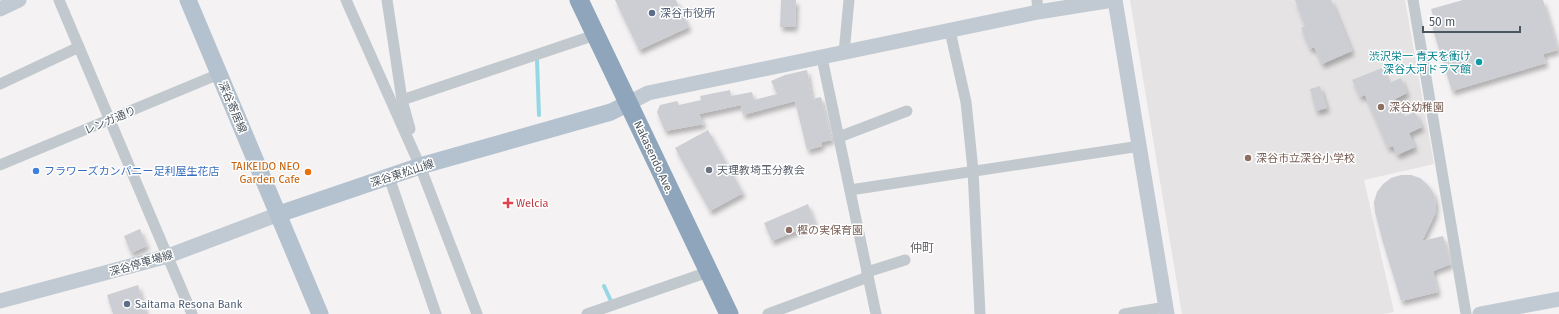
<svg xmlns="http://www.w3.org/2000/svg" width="1559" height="314" viewBox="0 0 1559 314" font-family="'Fira Sans','Noto Sans JP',sans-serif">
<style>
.education{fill:#e5e3e3}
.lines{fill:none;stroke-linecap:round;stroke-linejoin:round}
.stream{stroke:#96d7e6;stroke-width:4}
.building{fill:#ccced4;filter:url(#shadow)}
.street{stroke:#c1c9cf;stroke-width:11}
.secondary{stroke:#c1cad3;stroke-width:15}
.primary{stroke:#b4c1ce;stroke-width:17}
.highway{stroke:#8ea5bc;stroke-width:19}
.service-dot{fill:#5c6f8a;stroke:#fff;stroke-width:1.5}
.culture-dot{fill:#0f9aa8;stroke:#fff;stroke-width:1.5}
.education-dot{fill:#8d6e63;stroke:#fff;stroke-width:1.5}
.worship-dot{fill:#6b7280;stroke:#fff;stroke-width:1.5}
.shop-dot{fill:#3f7fe0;stroke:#fff;stroke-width:1.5}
.food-dot{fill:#e8710a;stroke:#fff;stroke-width:1.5}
.health-dot{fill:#e0444e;stroke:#fff;stroke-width:1.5}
.labels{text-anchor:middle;stroke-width:3;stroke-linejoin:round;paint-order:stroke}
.service-label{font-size:11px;fill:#4e5e75;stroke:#fff;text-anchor:start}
.culture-label{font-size:11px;fill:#0d838f;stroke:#fff;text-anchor:end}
.street-label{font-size:11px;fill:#4b555e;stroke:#fff}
.education-label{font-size:11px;fill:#785e54;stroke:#fff;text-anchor:start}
.food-label{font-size:11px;fill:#c56008;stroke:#fff;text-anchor:end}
.worship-label{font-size:11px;fill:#5b616d;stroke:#fff;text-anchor:start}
.shop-label{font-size:11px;fill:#366cbe;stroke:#fff;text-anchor:start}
.health-label{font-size:11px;fill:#be3a42;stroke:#fff;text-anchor:start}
.neighbourhood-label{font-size:12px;fill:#5f6266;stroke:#fff}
</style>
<defs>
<filter id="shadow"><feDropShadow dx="2.5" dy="4.5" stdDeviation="2" flood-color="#0004"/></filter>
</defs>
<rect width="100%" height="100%" fill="#f4f2f2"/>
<!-- education -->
<path class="education" d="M1130,0H1405L1434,164L1364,180L1394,312L1384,314H1182Z"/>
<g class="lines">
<!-- stream -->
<g class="stream">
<path d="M537,60L539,115"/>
<path d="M604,286L611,301"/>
</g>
</g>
<!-- building -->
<g class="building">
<path d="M615,0H676L689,27L639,50Z"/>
<path d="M781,0H796L795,27H780Z"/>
<path d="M1295,0H1331L1352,51L1322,64L1314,47L1310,49L1301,28L1305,26Z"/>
<path d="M1463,0H1543L1558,50L1543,54L1546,63L1452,91L1432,26L1436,25L1431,9Z"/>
<path d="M1382,68L1389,83L1401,78L1407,93L1395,99L1403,117L1415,112L1422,127L1409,133L1415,147L1397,155L1393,146L1388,148L1365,95L1360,97L1352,80Z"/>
<path d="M807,70L812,99L821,97L832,140L821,142L822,146L807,150L795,101L743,115L741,105L699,114L704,124L665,131L657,112L660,105L677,101L679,105L701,100L700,96L730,90L731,96L752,92L754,100L777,94L771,81L785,75Z"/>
<path d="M1320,86L1327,108L1316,111L1310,89Z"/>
<path d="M708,130L743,193L710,211L675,148Z"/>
<path d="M1401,175H1411L1420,178L1428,185L1434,194L1436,204L1435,214L1422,241L1443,236L1451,264L1433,271L1438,292L1401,301L1382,239L1375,212L1374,202L1377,192L1383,184L1391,178Z"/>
<path d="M808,204L815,223L772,241L764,223Z"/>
<path d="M140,229L147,246L131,253L124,236Z"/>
<path d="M138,285L146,314H113L107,295Z"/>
</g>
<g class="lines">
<!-- street -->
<g class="street">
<path d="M59,0L192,314"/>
<path d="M346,0L420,166L477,314"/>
<path d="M387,0L402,100L410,129"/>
<path d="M1037,0L1038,12"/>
<path d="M1413,0L1466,314"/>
<path d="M950,31L966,102L973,170L980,314"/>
<path d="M844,53L849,0"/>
<path d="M822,58L876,314"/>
<path d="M0,84L79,47"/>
<path d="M402,100L595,35"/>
<path d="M839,137L907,111"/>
<path d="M0,165L219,74"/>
<path d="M389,177L436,314"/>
<path d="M850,190L1140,146"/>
<path d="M867,272L905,260"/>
<path d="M587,314L708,272"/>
<path d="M768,314L868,277"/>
<path d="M1124,314L1166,307"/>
</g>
<!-- secondary -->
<g class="secondary">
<path d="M1115,0L1167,314"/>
<path d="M0,9L19,0"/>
<path d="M629,103L648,93L1038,12L1113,0"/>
<path d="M0,301L168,256L279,214"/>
<path d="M1480,314L1559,299"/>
</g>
<!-- primary -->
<g class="primary">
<path d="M188,0L320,314"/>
<path d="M279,214L420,166L611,112L629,103"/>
</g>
<!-- highway -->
<path class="highway" d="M579,0L729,314"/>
</g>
<!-- markers -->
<g class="service-dot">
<circle cx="652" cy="13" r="4"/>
<circle cx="127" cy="304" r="4"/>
</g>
<circle class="culture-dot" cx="1479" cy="62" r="4"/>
<g class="education-dot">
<circle cx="1381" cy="107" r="4"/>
<circle cx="1248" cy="158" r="4"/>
<circle cx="789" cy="230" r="4"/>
</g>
<circle class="worship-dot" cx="709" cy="170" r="4"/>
<circle class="shop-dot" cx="36" cy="171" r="4"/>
<circle class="food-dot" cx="308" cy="172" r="4"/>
<path class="health-dot" d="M506 197h4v4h4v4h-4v4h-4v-4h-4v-4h4z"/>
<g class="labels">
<!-- service labels -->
<g class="service-label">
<text x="660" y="17">深谷市役所</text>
<text x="135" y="308">Saitama Resona Bank</text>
</g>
<!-- culture labels -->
<g class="culture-label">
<text x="1471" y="60">渋沢栄一 青天を衝け<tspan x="1471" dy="13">深谷大河ドラマ館</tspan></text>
</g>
<!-- street labels -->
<g class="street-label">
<text transform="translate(233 107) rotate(67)" y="4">深谷寄居線</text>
<text transform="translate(110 120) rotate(-23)" y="4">レンガ通り</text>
<text transform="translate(654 157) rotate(65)" y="4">Nakasendo Ave.</text>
<text transform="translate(402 173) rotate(-18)" y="4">深谷東松山線</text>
<text transform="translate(141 263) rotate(-16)" y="4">深谷停車場線</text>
</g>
<!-- education labels -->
<g class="education-label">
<text x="1389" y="111">深谷幼稚園</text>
<text x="1256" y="162">深谷市立深谷小学校</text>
<text x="797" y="234">樫の実保育園</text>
</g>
<!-- food labels -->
<g class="food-label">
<text x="300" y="170">TAIKEIDO NEO<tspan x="300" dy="13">Garden Cafe</tspan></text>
</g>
<!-- worship labels -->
<g class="worship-label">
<text x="717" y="174">天理教埼玉分教会</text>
</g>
<!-- shop labels -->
<g class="shop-label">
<text x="44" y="175">フラワーズカンパニー足利屋生花店</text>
</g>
<!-- health labels -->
<g class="health-label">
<text x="516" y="207">Welcia</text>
</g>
<!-- neighbourhood labels -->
<g class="neighbourhood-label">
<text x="922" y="252">仲町</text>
</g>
</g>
<!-- scale -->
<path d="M1423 26v6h97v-6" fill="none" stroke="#4b555e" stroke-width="2"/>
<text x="1429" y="26" font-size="12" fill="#4b555e" stroke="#ffffff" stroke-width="3" paint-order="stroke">50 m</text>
</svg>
